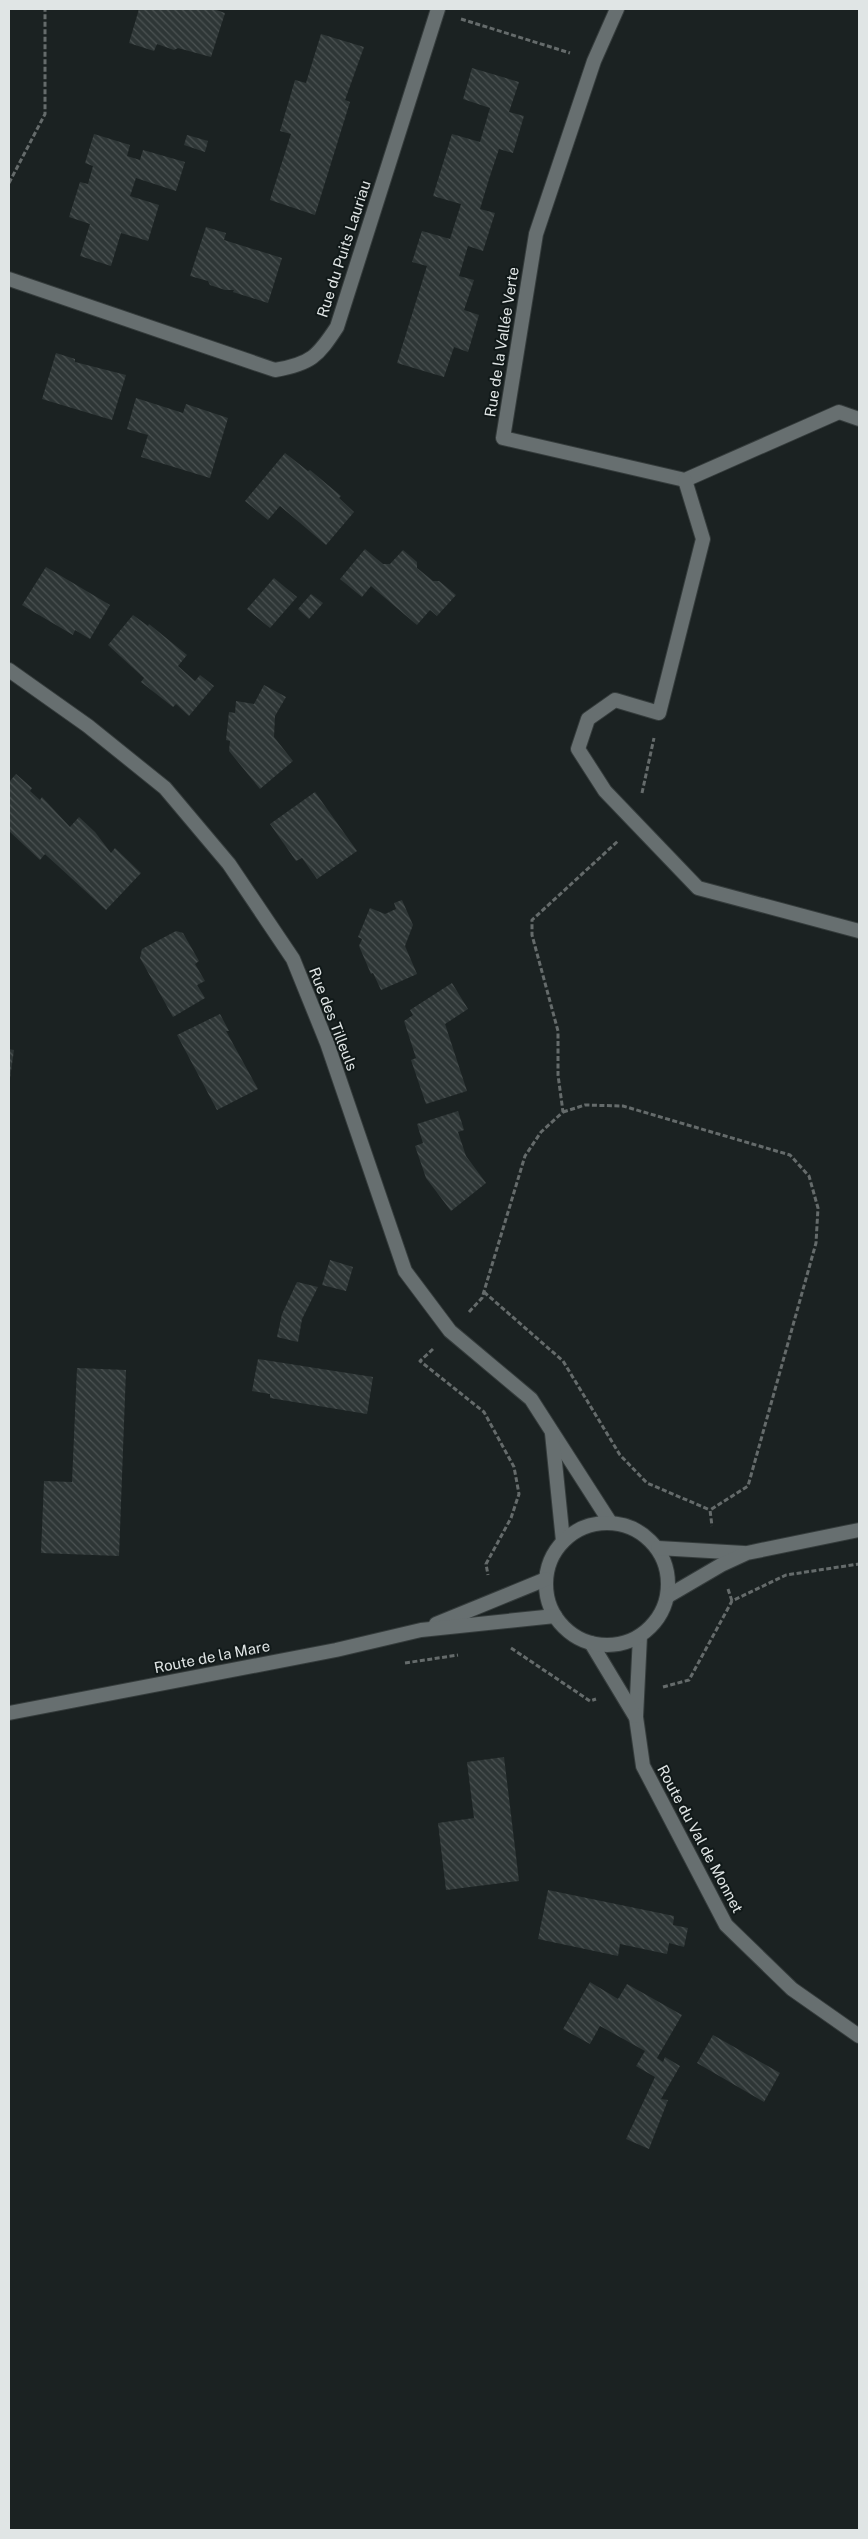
<svg xmlns="http://www.w3.org/2000/svg" width="868" height="2539" viewBox="0 0 868 2539" font-family="'Public Sans',sans-serif">
<style>
.building{fill:url(#building-back-hatch)}
.lines{fill:none;stroke-linecap:round;stroke-linejoin:round}
.minor-casing{stroke:#353c3c;stroke-width:16}
.tertiary-casing{stroke:#353c3c;stroke-width:16}
.path{stroke:#656b6b;stroke-width:3;stroke-dasharray:5 2.5;stroke-linecap:butt}
.minor{stroke:#676f70;stroke-width:14}
.tertiary{stroke:#676f70;stroke-width:14}
.labels{text-anchor:middle;stroke-width:4;stroke-linejoin:round;paint-order:stroke}
.street-label{font-size:15px;fill:#e0e5e5;stroke:#111919}
</style>
<defs>
<pattern id="building-back-hatch" width="6" height="6" patternUnits="userSpaceOnUse" patternTransform="scale(1.25)"><rect width="6" height="6" fill="#2e3636"/><path d="M-1 5l2 2M0 0l6 6M5-1l2 2" fill="none" stroke="#4c5353"/></pattern>
</defs>
<rect width="100%" height="100%" fill="#1b2222"/>
<!-- building -->
<g class="building">
<path d="M139,9H213L225,13L211,57L178,48L174,50L157,44L154,51L129,43Z"/>
<path d="M321,34L364,47L345,100L350,102L315,215L270,200L291,134L280,131L295,80L306,83Z"/>
<path d="M472,68L519,82L509,112L524,116L513,153L499,149L489,179L480,209L495,213L483,251L468,246L459,276L474,280L464,310L479,315L468,352L454,347L444,377L397,363L427,266L412,262L422,231L450,239L461,204L433,196L452,134L480,142L490,108L463,99Z"/>
<path d="M94,134L130,145L127,156L140,160L143,150L185,162L176,191L136,178L130,196L159,205L148,241L121,233L111,266L80,256L90,224L69,217L80,182L88,184L93,166L85,163Z"/>
<path d="M187,135L208,141L205,152L184,145Z"/>
<path d="M206,227L226,233L224,240L282,258L268,303L233,292L234,290H225L210,285L208,281L190,276Z"/>
<path d="M56,353L75,359V362L126,375L112,420L42,399Z"/>
<path d="M136,398L183,413L186,404L228,418L210,478L141,457L148,435L127,429Z"/>
<path d="M285,453L308,471L310,470L341,496L339,498L354,512L326,545L280,506L268,520L245,501Z"/>
<path d="M365,549L383,564H390L403,550L417,562V568L433,581H439L456,595L437,616L430,610L417,625L371,586L362,597L340,579Z"/>
<path d="M46,567L110,605L90,639L75,630L73,635L22,605Z"/>
<path d="M274,578L297,597L270,628L247,609Z"/>
<path d="M311,594L323,603L309,619L298,609Z"/>
<path d="M133,615L148,626L149,624L187,655L178,666L195,681L200,675L214,686L189,716L176,704L173,707L141,682L144,678L108,645Z"/>
<path d="M264,685L286,697L275,716L274,737L293,761L260,789L229,751L230,741L226,740L229,712L235,713L236,701L254,704Z"/>
<path d="M16,774L32,788L30,791L40,800L42,797L70,827L79,817L95,832L111,853L115,848L141,873L106,910L45,854L40,860L9,831V782Z"/>
<path d="M315,792L357,851L317,879L302,858L296,861L270,824Z"/>
<path d="M402,900L413,925L405,946L417,974L381,990L373,973L371,974L359,946L362,939L358,937L370,908L385,914L396,909L394,903Z"/>
<path d="M176,931L183,933L199,961L195,964L205,981L197,985L205,998L173,1017L140,958L142,949Z"/>
<path d="M452,983L468,1009L445,1024L467,1091L426,1104L411,1060L416,1058L404,1021L413,1015L410,1010Z"/>
<path d="M220,1014L229,1031H226L258,1089L217,1110L177,1035Z"/>
<path d="M9,1049L14,1050L10,1078H9Z"/>
<path d="M458,1111L464,1130L458,1132L466,1156L486,1183L451,1211L426,1178L415,1146L423,1143L417,1124Z"/>
<path d="M330,1260L353,1267L346,1291L322,1285Z"/>
<path d="M297,1282L318,1287L302,1319L298,1342L277,1337L282,1314Z"/>
<path d="M258,1359L373,1377L367,1414L270,1398V1394L252,1391Z"/>
<path d="M77,1368L126,1370L119,1556L41,1553L44,1481L72,1482Z"/>
<path d="M504,1757L519,1881L446,1890L438,1823L474,1818L467,1762Z"/>
<path d="M548,1890L674,1916L673,1925L688,1928L684,1947L669,1943L667,1954L620,1944L618,1956L538,1939Z"/>
<path d="M590,1982L618,1999L627,1984L682,2015L657,2058L663,2062L665,2057L680,2066L661,2099L668,2100L649,2149L626,2139L655,2077L636,2066L645,2051L600,2026L590,2044L563,2029Z"/>
<path d="M713,2035L780,2073L764,2102L697,2063Z"/>
</g>
<g class="lines">
<defs>
<g id="minor">
<path d="M617,9L594,61L536,234L503,438L685,480L839,412L859,419"/>
<path d="M9,279L275,370C311,364 318,356 337,327L438,9"/>
<path d="M685,480L703,539L659,713L615,700L588,719L578,749L605,791L698,888L859,931"/>
<path d="M9,670L88,726L165,788L229,864L293,959L327,1043L405,1271L450,1331L531,1399L610,1522"/>
<path d="M552,1433L563,1541"/>
<path d="M640,1636L636,1717L643,1766L726,1925L792,1989L859,2036"/>
<path d="M591,1643L635,1716"/>
</g>
<g id="tertiary">
<circle cx="607" cy="1584" r="61"/>
<path d="M658,1548L744,1553"/>
<path d="M668,1596L721,1565L747,1553L859,1530"/>
<path d="M436,1624L546,1579"/>
<path d="M9,1713L336,1650L421,1630L555,1616"/>
</g>
</defs>
<!-- minor casing -->
<use href="#minor" class="minor-casing"/>
<!-- tertiary casing -->
<use href="#tertiary" class="tertiary-casing"/>
<!-- path -->
<g class="path">
<path d="M461,19L570,53"/>
<path d="M9,183L45,114V9"/>
<path d="M642,793L654,738"/>
<path d="M563,1112L585,1105L623,1106L790,1155L809,1176L818,1208L816,1243L748,1486L710,1510L712,1526"/>
<path d="M484,1292L563,1361L620,1455L647,1483L710,1510"/>
<path d="M469,1312L482,1298L525,1156L541,1132L563,1112L558,1075V1031L532,935V920L618,841"/>
<path d="M433,1349L420,1361L484,1412L514,1467L519,1494L511,1518L486,1564L488,1575"/>
<path d="M728,1589L732,1601"/>
<path d="M511,1648L590,1701L596,1699"/>
<path d="M405,1663L458,1655"/>
<path d="M663,1687L689,1680L732,1601L786,1575L859,1564"/>
</g>
<!-- minor -->
<use href="#minor" class="minor"/>
<!-- tertiary -->
<use href="#tertiary" class="tertiary"/>
</g>
<g class="labels">
<!-- street labels -->
<g class="street-label">
<text transform="translate(344 249) rotate(-72)" y="5">Rue du Puits Lauriau</text>
<text transform="translate(502 342) rotate(-81)" y="5">Rue de la Vallée Verte</text>
<text transform="translate(333 1019) rotate(69)" y="5">Rue des Tilleuls</text>
<text transform="translate(212 1657) rotate(-11)" y="5">Route de la Mare</text>
<text transform="translate(700 1839) rotate(62)" y="5">Route du Val de Monnet</text>
</g>
</g>
<!-- border -->
<rect width="868" height="2539" fill="none" stroke="#e0e5e5" stroke-width="20"/>
</svg>
